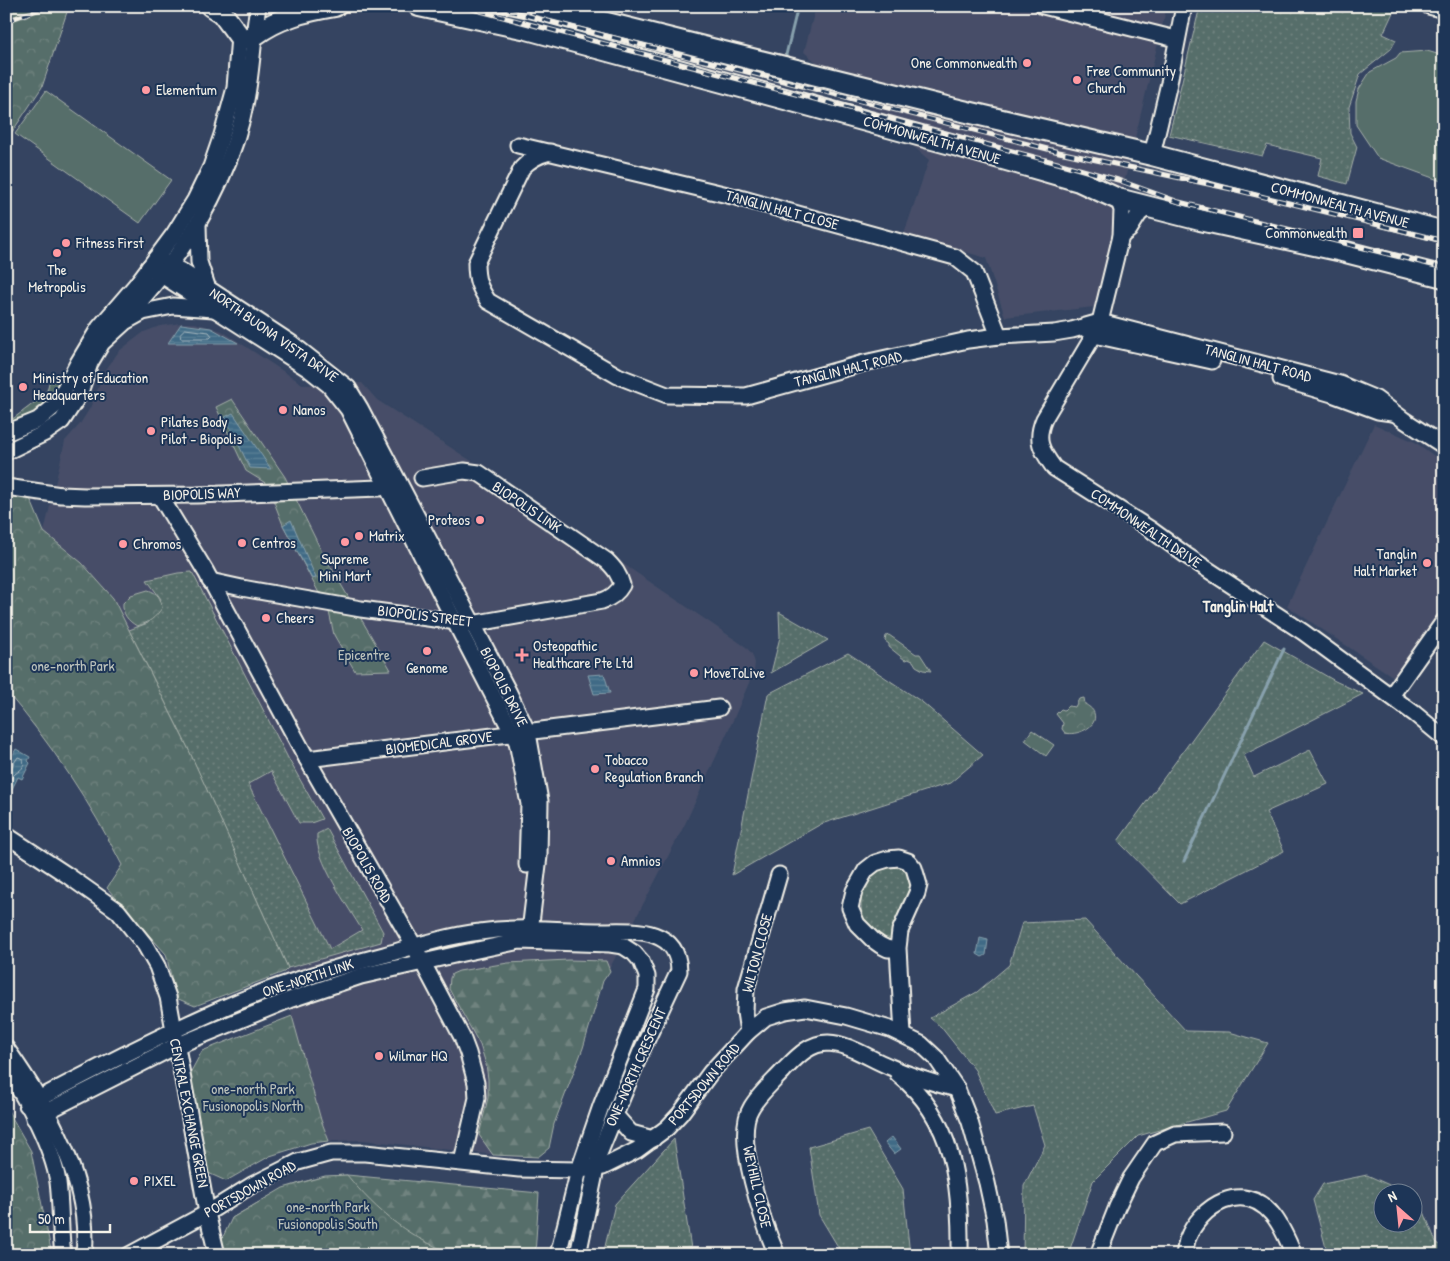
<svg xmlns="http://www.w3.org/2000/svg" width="1450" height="1261" viewBox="0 0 1450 1261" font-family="'Patrick Hand',sans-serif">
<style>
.built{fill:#464e68}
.grass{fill:url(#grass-dots);stroke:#a6b0a9}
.forest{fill:url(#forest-firs);stroke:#a6b0a9}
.park{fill:url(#park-crowns);stroke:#a6b0a9}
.garden{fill:#576e6a;stroke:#a6b0a9}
.water{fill:url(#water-rules);stroke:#88a1ad}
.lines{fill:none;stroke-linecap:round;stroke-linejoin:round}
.shore{stroke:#acbbc1;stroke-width:1}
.stream{stroke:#88a1ad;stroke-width:3}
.minor-casing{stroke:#f4f1e8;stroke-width:19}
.major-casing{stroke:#f4f1e8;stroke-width:24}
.minor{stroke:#1d3557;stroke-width:15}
.major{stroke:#1d3557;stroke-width:20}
.rail-casing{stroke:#f4f1e8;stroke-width:5}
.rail{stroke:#1d3557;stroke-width:3;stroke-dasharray:9;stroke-linecap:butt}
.poi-dot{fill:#ff9aa2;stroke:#1d3557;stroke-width:2}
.labels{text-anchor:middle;stroke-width:4;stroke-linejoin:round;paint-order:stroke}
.poi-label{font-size:15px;fill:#f4f1e8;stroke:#1d3557;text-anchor:start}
.street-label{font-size:15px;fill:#f4f1e8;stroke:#1d3557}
.park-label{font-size:15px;fill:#bdc3bc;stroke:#1d3557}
.neighbourhood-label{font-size:16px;font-weight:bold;fill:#f4f1e8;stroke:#1d3557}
</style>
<defs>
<pattern id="grass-dots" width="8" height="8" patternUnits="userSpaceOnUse" patternTransform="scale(1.25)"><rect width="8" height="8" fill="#576e6a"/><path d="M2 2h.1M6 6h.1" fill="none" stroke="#70837f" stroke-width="1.8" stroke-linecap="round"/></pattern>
<pattern id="forest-firs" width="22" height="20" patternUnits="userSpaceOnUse" patternTransform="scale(1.25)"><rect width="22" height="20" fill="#576e6a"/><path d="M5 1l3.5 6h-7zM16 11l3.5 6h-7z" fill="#70837f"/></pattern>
<pattern id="park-crowns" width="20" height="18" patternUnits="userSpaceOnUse" patternTransform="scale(1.25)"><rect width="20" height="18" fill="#576e6a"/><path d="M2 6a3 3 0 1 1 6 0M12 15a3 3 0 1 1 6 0" fill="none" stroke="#70837f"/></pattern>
<pattern id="water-rules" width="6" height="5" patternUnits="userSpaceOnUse" patternTransform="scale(1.25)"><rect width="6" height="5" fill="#406b86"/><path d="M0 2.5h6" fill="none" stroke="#5c8197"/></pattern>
</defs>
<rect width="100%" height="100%" fill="#354461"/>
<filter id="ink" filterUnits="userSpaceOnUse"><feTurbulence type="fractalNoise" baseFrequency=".02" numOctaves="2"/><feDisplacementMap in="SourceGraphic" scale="10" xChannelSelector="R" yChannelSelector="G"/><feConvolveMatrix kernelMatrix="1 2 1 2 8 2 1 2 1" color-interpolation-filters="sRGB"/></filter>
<g filter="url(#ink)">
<!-- built -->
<g class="built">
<path d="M816,6H1167L1094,307L1005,317L986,258L904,234L929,160L804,52Z"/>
<path d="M181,323H195L222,331L304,385L362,383L377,400L470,460L746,647L752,654L755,663L754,671L734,718L685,824L603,981L583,1048L554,1124L549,1148L538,1157H512L363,1140L329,1141L321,1120L292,1016L284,972L288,968L187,746L113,598L82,563L44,532L65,441L80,424L90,408L105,371L119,351L144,332L160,326Z"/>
<path d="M1374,424L1415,442L1444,463V628L1404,684L1287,606Z"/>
<path d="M177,1248H185L190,1250L195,1255H166Z"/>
</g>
<!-- grass -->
<g class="grass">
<path d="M1200,6H1396L1383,34L1396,40L1391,49L1360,74L1349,107L1350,133L1357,147L1347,184L1318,176L1322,158L1267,145L1262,156L1169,135Z"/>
<path d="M51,376L80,379L72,394L65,401L6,433V421L14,418L46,394Z"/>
<path d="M192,572L288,758L322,819L311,823H299L271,771L248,784L330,949L362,930C349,908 314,858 317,834L327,829L383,932L381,942L288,968L183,738L129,630L148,623L161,599L147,580L178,573Z"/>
<path d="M779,612L828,640L771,673L780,637Z"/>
<path d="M1264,640L1335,681L1363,694L1244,755L1254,777L1310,750L1328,784L1266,812L1284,851L1180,904L1118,841Z"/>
<path d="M848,653L922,702L983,755L950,783L821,824L732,875L768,694Z"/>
<path d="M910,865L914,892C899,910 894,922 893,946C885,940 874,935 868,927C854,909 862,877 883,867C890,863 903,865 910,865Z"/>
<path d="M1085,920L1186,1031L1229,1032L1268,1043L1226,1111L1138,1136L1093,1181L1068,1255H1023L1024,1186L1045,1145L1033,1106L995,1115L975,1070L941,1027L930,1018L977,992L1009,965L1022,923Z"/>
<path d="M868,1130L903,1189L910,1255H843L819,1215L809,1147Z"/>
<path d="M674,1139L692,1255H603L615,1204Z"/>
<path d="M1367,1175L1407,1193L1382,1194V1224H1412L1413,1196L1419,1199L1436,1242L1444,1248V1255H1328L1313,1200L1323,1184Z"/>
</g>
<!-- forest -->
<g class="forest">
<path d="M568,960L606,961L610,971L603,981L583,1048L554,1124L549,1148L538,1157L493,1155L479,1135L488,1098V1079L486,1064L480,1045L449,989L450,978L452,974L459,971L508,963Z"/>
<path d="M347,1175L539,1193L535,1255H221L232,1218C273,1194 297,1177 347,1175Z"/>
</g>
<!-- park -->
<g class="park">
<path d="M6,6H82L67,12L42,87L12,132L6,129Z"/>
<path d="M232,399L285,477L322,552L391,670L355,671L334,635L329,612L283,525L267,484L246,471L216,407Z"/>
<path d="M6,487L27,491L44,532L82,563L113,598L187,746L288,968L284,972L195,1006L176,998L166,954L107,888L122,865C90,802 52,745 6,691Z"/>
<path d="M148,590C158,593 161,598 162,608C155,618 149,623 137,626C128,621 122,614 123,603L131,595Z"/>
<path d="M889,635L916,654H920L931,671L923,670L916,666L913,661L908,659L905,660L889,647V644L885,641L886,636Z"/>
<path d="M1084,698L1085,704C1088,706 1093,709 1094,713C1099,728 1075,736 1065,733L1062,729L1063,723L1056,714L1061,709L1064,710L1068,706L1075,707L1079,699Z"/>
<path d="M292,1016L321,1120L329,1141L311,1143L270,1156L226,1181L206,1172L188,1077L202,1051Z"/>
<path d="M6,1107L31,1151L52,1255H6Z"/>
<path d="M347,1175C376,1211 413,1242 459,1255H221L219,1245L232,1218L283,1188L325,1176Z"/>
</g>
<!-- garden -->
<g class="garden">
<path d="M1427,51L1444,56V182L1378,158L1356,125V101L1359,89L1370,72L1396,58L1400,53Z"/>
<path d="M46,91L171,180L140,223L15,134Z"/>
<path d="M1032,730L1054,745L1046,756L1025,740Z"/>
</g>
<!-- water -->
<g class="water">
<path d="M181,324L211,328L238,343H168Z"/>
<path d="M233,413L271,469L250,468L225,417Z"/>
<path d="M291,520L316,578L312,579L283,525Z"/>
<path d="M604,674L610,693L594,694L588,675Z"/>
<path d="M16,749L30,757L28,761L30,763L22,779L18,777L11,791L6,789V767Z"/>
<path d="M980,938L988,940L986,955L982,957L977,954Z"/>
<path d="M892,1137L901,1149L894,1154L885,1143Z"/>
</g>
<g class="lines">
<!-- shore -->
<g class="shore">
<path d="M185,329L209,332L212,336L210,338H181L180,334Z"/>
<path d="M6,768L12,766L18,757L23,759C25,769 21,769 15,774C11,777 10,782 6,785"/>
</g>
<!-- stream -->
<g class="stream">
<path d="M785,59L798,6"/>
<path d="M1154,114L1164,72"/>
<path d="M1184,861L1284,649"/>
</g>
<defs>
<g id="minor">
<path d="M1043,6L1176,39"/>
<path d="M1429,6L1444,10"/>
<path d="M518,145L736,197L955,257L974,272L999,336"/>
<path d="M550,152C538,155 530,159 522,168L476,263C476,280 479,287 488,301L618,376L667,395L746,396L864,363L968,340L999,336L1054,333L1072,330L1100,322L1340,384L1376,399L1404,420L1444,446"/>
<path d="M1152,155L1169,83L1184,6"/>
<path d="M1118,199L1122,210L1121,236L1100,322L1094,335L1044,419C1035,440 1041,450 1054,468L1150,529L1187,556L1303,632L1415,714L1444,738"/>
<path d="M198,225L199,262L208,289"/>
<path d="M1121,236L1129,230L1139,214L1149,206"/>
<path d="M156,258L183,272L291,343L348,388L360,408L509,693L528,733L540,801L539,856L531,923L532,940"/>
<path d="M149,267L310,370L329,385L348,409L455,622L517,742L529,804L527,865"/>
<path d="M117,328C137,304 159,281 177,255C209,210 236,155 246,100C252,69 253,37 258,6"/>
<path d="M1087,330L1094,335L1212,361"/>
<path d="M1281,379L1332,394L1378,411L1392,413"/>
<path d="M6,433L38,420L57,404L78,363L99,328L136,285L174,234L195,200L211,167L222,135L235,88L239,36"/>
<path d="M6,452L45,433L62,421L79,395L90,363L102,343L125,322L143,312L173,306L214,309"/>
<path d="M6,487L61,495L85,496L197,495L380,488L396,481"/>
<path d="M160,496L206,572L307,759L414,946L462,1037L468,1053L476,1083L477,1098L462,1162"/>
<path d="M210,581L242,588L361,609L472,624L602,601C611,598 617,594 622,585C619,574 615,569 607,561L479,473L464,471L422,478"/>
<path d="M1391,696L1444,621"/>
<path d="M307,759L719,708"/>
<path d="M6,835L67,875L118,911L145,945L157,966L168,997L207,1213L217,1255"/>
<path d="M898,948L888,949L880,945L873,940L857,924L850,908L854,891L866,870L875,863L888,859L899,858L908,861L914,868L919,885L917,893L900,931L898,948L903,1034"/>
<path d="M748,1032L745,1012L746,989L779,875"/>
<path d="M6,1048C47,1106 92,1182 84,1255"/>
<path d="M6,1072C27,1096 53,1150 58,1182C61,1206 60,1231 63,1255"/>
<path d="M898,1074C955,1120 961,1186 960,1255"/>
<path d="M27,1105C91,1071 157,1037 223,1008C275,985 330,969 384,955C416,946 447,936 480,932C518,926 558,930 597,931C630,931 678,925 679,971L640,1054L599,1154L578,1255"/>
<path d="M615,1115L631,1133L653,1139"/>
<path d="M34,1118L176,1046L289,1000L361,976L463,953L520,941L610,944L623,946L634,953L641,961L647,976V989L601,1106L579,1170L558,1255"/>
<path d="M129,1255L207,1213L252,1185L298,1162L331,1153H365L519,1169L579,1170L603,1167L637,1150L667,1128L680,1114L711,1072L748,1032L766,1017L785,1011L805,1008L846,1016L890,1029L921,1044L936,1058L957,1089L970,1122L987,1183L995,1220L999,1255"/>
<path d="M777,1255C764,1225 733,1137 751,1108C759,1094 773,1082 784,1070C796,1058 809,1043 828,1043C850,1044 868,1058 888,1066C910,1076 933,1083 957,1089"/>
<path d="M1098,1255L1117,1207L1131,1178L1155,1143L1175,1134L1223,1132"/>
<path d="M1184,1255C1185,1250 1186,1244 1187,1240C1200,1205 1243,1180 1272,1214C1281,1224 1289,1243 1294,1255"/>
</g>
<g id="major">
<path d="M211,6L222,13L239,36"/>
<path d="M419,6L527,29L951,144L1079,181L1118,199L1200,220L1342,251L1444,277"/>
<path d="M538,6L946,107L1152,155L1444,232"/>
<path d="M255,35C279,17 306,11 335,6"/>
</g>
</defs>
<!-- minor casing -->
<use href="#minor" class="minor-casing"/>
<!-- major casing -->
<use href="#major" class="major-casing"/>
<!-- minor -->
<use href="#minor" class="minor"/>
<!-- major -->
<use href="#major" class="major"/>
<defs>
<g id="rail">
<path d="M461,6L1065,165L1118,180L1179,202L1444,268"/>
<path d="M490,6L1059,152L1236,190L1444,241"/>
<path d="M6,21L49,6"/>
</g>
</defs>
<!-- rail casing -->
<use href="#rail" class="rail-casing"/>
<!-- rail -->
<use href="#rail" class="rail"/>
</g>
</g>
<!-- markers -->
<g class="poi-dot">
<circle cx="1027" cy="63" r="5"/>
<circle cx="1077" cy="80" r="5"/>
<circle cx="146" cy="90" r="5"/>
<rect x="1352" y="227" width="12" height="12" rx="2.5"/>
<circle cx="66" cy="243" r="5"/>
<circle cx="57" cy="253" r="5"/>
<circle cx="23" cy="387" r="5"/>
<circle cx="283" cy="410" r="5"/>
<circle cx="151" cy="431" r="5"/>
<circle cx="480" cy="520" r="5"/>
<circle cx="359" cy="536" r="5"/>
<circle cx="345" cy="542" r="5"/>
<circle cx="242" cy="543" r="5"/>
<circle cx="123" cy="544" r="5"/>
<circle cx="1427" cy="563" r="5"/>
<circle cx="266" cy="618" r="5"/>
<circle cx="427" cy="651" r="5"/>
<path d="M519.5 647.5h5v5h5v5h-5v5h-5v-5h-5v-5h5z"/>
<circle cx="694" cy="673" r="5"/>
<circle cx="595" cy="769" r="5"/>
<circle cx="611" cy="861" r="5"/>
<circle cx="379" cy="1056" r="5"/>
<circle cx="134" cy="1181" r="5"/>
</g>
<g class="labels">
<!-- poi labels -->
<g class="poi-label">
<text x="1017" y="68" text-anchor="end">One Commonwealth</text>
<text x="1087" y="76">Free Community<tspan x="1087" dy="17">Church</tspan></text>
<text x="156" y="95">Elementum</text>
<text x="1347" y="238" text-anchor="end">Commonwealth</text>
<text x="76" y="248">Fitness First</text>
<text x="57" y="275" text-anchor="middle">The<tspan x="57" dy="17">Metropolis</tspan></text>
<text x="33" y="383">Ministry of Education<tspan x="33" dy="17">Headquarters</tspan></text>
<text x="293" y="415">Nanos</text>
<text x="161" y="427">Pilates Body<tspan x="161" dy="17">Pilot - Biopolis</tspan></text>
<text x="470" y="525" text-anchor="end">Proteos</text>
<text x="369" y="541">Matrix</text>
<text x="252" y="548">Centros</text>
<text x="133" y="549">Chromos</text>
<text x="1417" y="559" text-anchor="end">Tanglin<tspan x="1417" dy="17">Halt Market</tspan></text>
<text x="345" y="564" text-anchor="middle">Supreme<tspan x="345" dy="17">Mini Mart</tspan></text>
<text x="276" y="623">Cheers</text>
<text x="533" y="651">Osteopathic<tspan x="533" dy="17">Healthcare Pte Ltd</tspan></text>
<text x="427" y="673" text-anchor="middle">Genome</text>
<text x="704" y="678">MoveToLive</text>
<text x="605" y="765">Tobacco<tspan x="605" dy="17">Regulation Branch</tspan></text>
<text x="621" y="866">Amnios</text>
<text x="389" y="1061">Wilmar HQ</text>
<text x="144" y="1186">PIXEL</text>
</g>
<!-- street labels -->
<g class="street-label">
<text transform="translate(932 140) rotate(16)" y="5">COMMONWEALTH AVENUE</text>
<text transform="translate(1340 205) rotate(15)" y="5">COMMONWEALTH AVENUE</text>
<text transform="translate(782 210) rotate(15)" y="5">TANGLIN HALT CLOSE</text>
<text transform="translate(274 335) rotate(35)" y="5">NORTH BUONA VISTA DRIVE</text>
<text transform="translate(1258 363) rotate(15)" y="5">TANGLIN HALT ROAD</text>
<text transform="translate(848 369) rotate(-14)" y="5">TANGLIN HALT ROAD</text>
<text transform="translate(202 494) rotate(-2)" y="5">BIOPOLIS WAY</text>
<text transform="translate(527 507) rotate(34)" y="5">BIOPOLIS LINK</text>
<text transform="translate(1146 528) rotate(34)" y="5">COMMONWEALTH DRIVE</text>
<text transform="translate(425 616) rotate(7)" y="5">BIOPOLIS STREET</text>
<text transform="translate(504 687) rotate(63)" y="5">BIOPOLIS DRIVE</text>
<text transform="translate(439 743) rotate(-7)" y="5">BIOMEDICAL GROVE</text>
<text transform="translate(367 865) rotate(60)" y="5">BIOPOLIS ROAD</text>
<text transform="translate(757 953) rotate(-75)" y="5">WILTON CLOSE</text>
<text transform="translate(308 978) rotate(-18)" y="5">ONE-NORTH LINK</text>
<text transform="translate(636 1067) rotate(-66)" y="5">ONE-NORTH CRESCENT</text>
<text transform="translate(704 1084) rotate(-50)" y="5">PORTSDOWN ROAD</text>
<text transform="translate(189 1113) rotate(79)" y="5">CENTRAL EXCHANGE GREEN</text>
<text transform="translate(757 1187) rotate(77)" y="5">WEYHILL CLOSE</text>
<text transform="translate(250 1189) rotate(-29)" y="5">PORTSDOWN ROAD</text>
</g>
<!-- park labels -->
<g class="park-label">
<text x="364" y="660">Epicentre</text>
<text x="73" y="671">one-north Park</text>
<text x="253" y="1094">one-north Park<tspan x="253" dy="17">Fusionopolis North</tspan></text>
<text x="328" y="1212">one-north Park<tspan x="328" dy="17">Fusionopolis South</tspan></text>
</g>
<!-- neighbourhood labels -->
<g class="neighbourhood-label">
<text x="1238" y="612">Tanglin Halt</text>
</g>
</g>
<!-- margin -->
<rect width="1450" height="1261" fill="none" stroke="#1d3557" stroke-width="25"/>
<rect x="12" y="12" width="1425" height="1236" fill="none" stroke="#f4f1e8" stroke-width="2" filter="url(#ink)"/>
<!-- north arrow -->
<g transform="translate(1398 1208) rotate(333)"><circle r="24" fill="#1d3557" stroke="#738091"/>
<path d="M0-4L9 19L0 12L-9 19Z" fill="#ff9aa2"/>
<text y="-8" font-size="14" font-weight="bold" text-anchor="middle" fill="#f4f1e8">N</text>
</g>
<!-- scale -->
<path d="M30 1224v8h80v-8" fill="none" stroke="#f4f1e8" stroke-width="2.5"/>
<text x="38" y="1224" font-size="15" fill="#f4f1e8" stroke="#1d3557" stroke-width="4" paint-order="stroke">50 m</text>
</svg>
